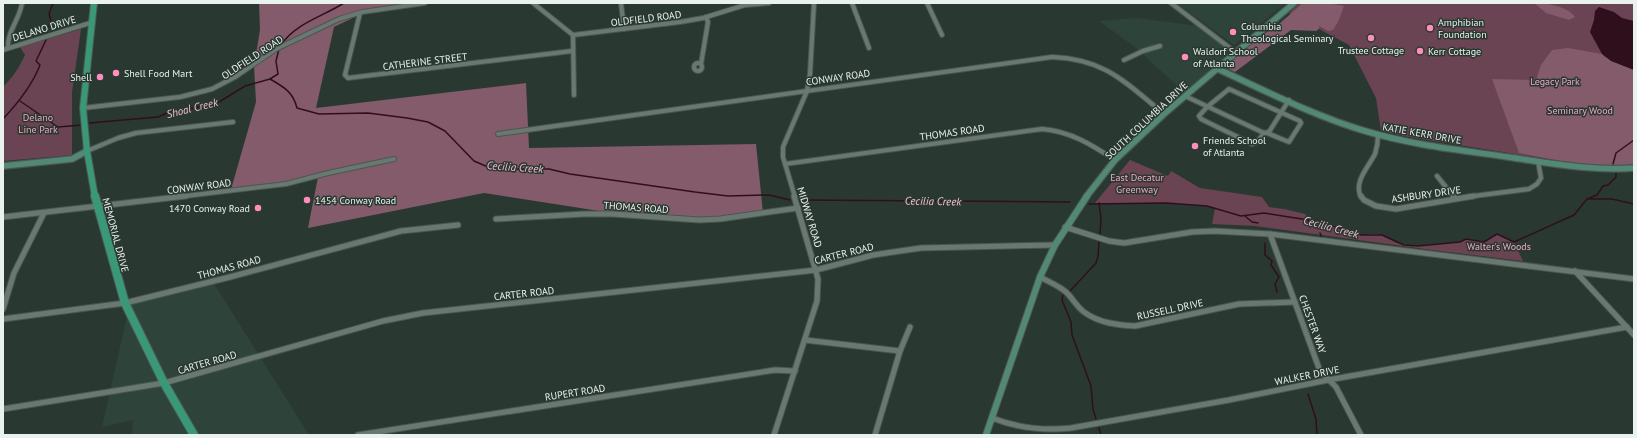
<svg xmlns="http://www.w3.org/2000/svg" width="1637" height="438" viewBox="0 0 1637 438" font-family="'PT Sans',sans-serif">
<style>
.built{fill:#2e443b}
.green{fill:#6a4452}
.forest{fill:#835b6a}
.water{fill:#300f1d}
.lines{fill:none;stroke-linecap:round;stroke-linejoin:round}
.stream{stroke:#300f1d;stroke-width:1.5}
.street-far1-casing{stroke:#4a5751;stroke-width:6}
.street-casing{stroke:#4a5751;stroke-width:7}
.secondary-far1-casing{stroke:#4a5751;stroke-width:8}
.secondary-casing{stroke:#4a5751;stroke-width:8}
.primary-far1-casing{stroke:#4a5751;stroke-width:8}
.primary-casing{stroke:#4a5751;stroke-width:10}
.street-far1{stroke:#697971;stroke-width:4}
.street{stroke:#697971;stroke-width:5}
.secondary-far1{stroke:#528875;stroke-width:5.5}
.secondary{stroke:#528875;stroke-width:6}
.primary-far1{stroke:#3a9879;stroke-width:6}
.primary{stroke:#3a9879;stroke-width:8}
.poi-dot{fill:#fe8ebb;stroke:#2a3832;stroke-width:1.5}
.labels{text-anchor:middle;stroke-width:3;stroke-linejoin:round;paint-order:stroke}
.street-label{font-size:10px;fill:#e9f2ed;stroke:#2a3832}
.poi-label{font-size:10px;fill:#e9f2ed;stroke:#2a3832;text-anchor:start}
.park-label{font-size:10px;fill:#eea9c2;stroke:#2a3832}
.water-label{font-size:11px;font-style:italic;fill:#f8bfd3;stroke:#2a3832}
</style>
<rect width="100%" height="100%" fill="#2a3832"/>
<!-- built -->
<g class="built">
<path d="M1177,3H1286L1234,45Z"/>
<path d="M1137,18L1198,26L1231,51L1184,92L1135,47L1099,21Z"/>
<path d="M213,282L309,435H132L133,420L102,427L130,303Z"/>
</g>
<!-- green -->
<g class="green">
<path d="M1300,3H1634V164L1572,163L1409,137L1381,131L1376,98L1349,45L1289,13Z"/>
<path d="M81,29L72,92V155L3,161V87C13,77 19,68 25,55L20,47Z"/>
<path d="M1130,160L1168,176L1171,171L1200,188L1262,197L1269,207L1284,209L1305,214L1309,220L1327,223L1361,235L1373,234L1382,235L1397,243L1412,246L1460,242L1466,239L1484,242L1495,235H1500L1514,242L1523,261L1432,250L1255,226L1212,224L1215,208C1194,203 1173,204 1152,204C1133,204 1114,203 1095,203Z"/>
</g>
<!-- forest -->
<g class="forest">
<path d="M259,3H412L363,13L334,27L316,108L526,83L529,148L756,144L763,213L703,221L638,217L484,193L308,228L318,177L230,193L256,102L254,66L260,30Z"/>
<path d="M1303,3H1327L1344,6L1339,20L1333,30L1328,31L1319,26V29L1316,31L1291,30L1235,72L1227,68C1233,51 1264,35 1279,24C1287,17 1295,10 1303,3Z"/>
<path d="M1534,3C1547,3 1567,6 1575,17L1569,20L1546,13Z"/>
<path d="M1568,48L1602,54L1605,57L1634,70V164C1599,170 1555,160 1519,153L1492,79L1536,80L1541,65L1552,50Z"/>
</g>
<!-- water -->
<path class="water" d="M1599,7L1614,12L1622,18L1634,21V70L1611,61L1602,54L1590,32L1594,20L1595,11Z"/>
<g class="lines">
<!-- stream -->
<g class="stream">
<path d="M281,45C296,23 322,17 344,3"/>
<path d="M270,79C284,87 293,92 297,108L319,114L368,113L407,118L428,122L445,131L474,161L488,167L506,169H549L570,174L695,192L728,196L769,195L790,200"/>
<path d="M20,101L58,127L82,125"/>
<path d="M3,119C18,103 32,86 40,65L36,61L47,38V31L51,21L49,14L53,3"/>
<path d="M89,123L158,117L169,112L204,106L219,102L245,86L270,79L278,74L276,61L279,49"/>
<path d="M1613,164L1616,153L1634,140"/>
<path d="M1589,199H1612L1634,204"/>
<path d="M796,200L1070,202"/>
<path d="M1099,203L1101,218L1100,235"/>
<path d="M1089,204L1166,203L1207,206L1241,216L1264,213L1321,222L1361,235H1382L1404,245L1418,246L1460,242L1466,239L1484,242L1497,234L1514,242L1574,215L1587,199L1597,195L1603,186L1608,185L1616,177V173"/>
<path d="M1245,216L1252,222L1258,223"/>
<path d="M1308,220L1310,227"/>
<path d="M1320,233L1322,238"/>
<path d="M1265,243V255L1272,261L1271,265L1279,277L1275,284L1277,292"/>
<path d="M1070,291L1096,263L1098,256L1099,242"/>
<path d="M1063,295L1062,300L1071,322L1072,335L1091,386L1093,409L1096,419"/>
<path d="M1308,394L1316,419L1317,435"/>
<path d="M1099,428L1101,435"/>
</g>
<defs>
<g id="street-far1">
<path d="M533,3L573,35"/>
<path d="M621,3L624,29"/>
<path d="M852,3L869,48"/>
<path d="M927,3L942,35"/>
<path d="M1171,3L1235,52"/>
<path d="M360,13L345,75L348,78L572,51"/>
<path d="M573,35L680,22L703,18L745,5L769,3"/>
<path d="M573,35L574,95"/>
<path d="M8,48C7,31 20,19 22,3"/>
<path d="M3,50L90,23"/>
<path d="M1124,60L1143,51L1160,46"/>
<circle cx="698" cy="67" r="4"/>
<path d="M701,64L708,22L706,17"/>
<path d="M1185,96L1264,133L1269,132L1289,100"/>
<path d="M83,108L180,97L212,89L235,77L276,49L339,19L362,12L425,3"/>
<path d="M1264,133L1257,142L1252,144L1201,119L1199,116L1207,107L1229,89L1300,121L1301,123L1289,142L1267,133"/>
<path d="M498,134L1052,57C1105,59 1125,82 1164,114"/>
<path d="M87,151L118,138L136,133L233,122"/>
<path d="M785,164L1042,129C1070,131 1092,145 1115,160"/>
<path d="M1437,176L1454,197"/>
<path d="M177,197L286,184L328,173L394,159"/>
<path d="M795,197L783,157V147L807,91L810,74L814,3"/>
<path d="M1361,197C1353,182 1369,166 1375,154C1377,148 1378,141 1378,135"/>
<path d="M1466,197L1529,189L1537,184L1541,178L1538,161"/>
</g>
<g id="street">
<path d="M1361,196L1364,200L1376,206L1396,209L1474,196"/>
<path d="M1453,196L1455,198"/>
<path d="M3,217L186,196"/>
<path d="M496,219L584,214H613L699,220L720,219L798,208"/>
<path d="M1065,227L1109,241L1124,243L1192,232L1214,231L1270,234L1634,279"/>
<path d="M1270,234L1320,371L1336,387L1361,435"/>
<path d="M1575,271L1634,335"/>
<path d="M1040,277C1049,282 1060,286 1067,293C1073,299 1077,307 1084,312C1099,323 1117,325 1135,326L1239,304L1295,302"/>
<path d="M3,309L14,273L44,213"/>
<path d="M3,319L125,303L230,277L401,231L458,225"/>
<path d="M805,340L900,351"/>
<path d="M3,409L164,383L383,321L423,313L816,270L873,255L921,248L1055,245"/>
<path d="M992,418C1018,428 1043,431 1071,428L1229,400L1328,380L1627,327"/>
<path d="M358,435L775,370L795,371"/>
<path d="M774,435L817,301L818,279L794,196"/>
<path d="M875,435L900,351L910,327"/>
</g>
<g id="secondary-far1">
<path d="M1218,69C1266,91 1314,116 1365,131C1412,145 1460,150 1508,157C1550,163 1591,171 1634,168"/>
<path d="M3,166L72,159L87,151"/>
<path d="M1086,197L1115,160L1164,114L1294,3"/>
</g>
<path id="secondary" d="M986,435L1040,277L1055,245L1087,196"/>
<path id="primary-far1" d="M94,3L83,108L87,151L95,197"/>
<path id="primary" d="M95,196L125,303L164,383L194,435"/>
</defs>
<!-- street-far1 casing -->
<use href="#street-far1" class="street-far1-casing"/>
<!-- street casing -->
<use href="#street" class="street-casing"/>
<!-- secondary-far1 casing -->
<use href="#secondary-far1" class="secondary-far1-casing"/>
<!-- secondary casing -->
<use href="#secondary" class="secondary-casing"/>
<!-- primary-far1 casing -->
<use href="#primary-far1" class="primary-far1-casing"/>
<!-- primary casing -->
<use href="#primary" class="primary-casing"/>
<!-- street-far1 -->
<use href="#street-far1" class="street-far1"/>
<!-- street -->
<use href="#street" class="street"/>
<!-- secondary-far1 -->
<use href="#secondary-far1" class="secondary-far1"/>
<!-- secondary -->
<use href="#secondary" class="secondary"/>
<!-- primary-far1 -->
<use href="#primary-far1" class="primary-far1"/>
<!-- primary -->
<use href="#primary" class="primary"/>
</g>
<!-- markers -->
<g class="poi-dot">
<circle cx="1430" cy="28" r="4"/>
<circle cx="1233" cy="32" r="4"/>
<circle cx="1371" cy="38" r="4"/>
<circle cx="1420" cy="51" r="4"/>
<circle cx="1185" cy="57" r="4"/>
<circle cx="116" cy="73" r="4"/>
<circle cx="100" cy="77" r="4"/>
<circle cx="1195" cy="146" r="4"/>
<circle cx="307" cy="200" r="4"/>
<circle cx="258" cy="208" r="4"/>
</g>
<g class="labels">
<!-- street labels -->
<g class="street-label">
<text transform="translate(646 18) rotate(-7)" y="4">OLDFIELD ROAD</text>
<text transform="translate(44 28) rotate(-17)" y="4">DELANO DRIVE</text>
<text transform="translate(252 57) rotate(-33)" y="4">OLDFIELD ROAD</text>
<text transform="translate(425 61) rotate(-7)" y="4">CATHERINE STREET</text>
<text transform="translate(838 77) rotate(-8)" y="4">CONWAY ROAD</text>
<text transform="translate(1146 120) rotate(-43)" y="4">SOUTH COLUMBIA DRIVE</text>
<text transform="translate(952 132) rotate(-8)" y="4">THOMAS ROAD</text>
<text transform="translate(1422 133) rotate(10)" y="4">KATIE KERR DRIVE</text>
<text transform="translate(199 186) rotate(-7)" y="4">CONWAY ROAD</text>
<text transform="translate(1426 194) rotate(-8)" y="4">ASHBURY DRIVE</text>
<text transform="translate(636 207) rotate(4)" y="4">THOMAS ROAD</text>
<text transform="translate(810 217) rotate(73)" y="4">MIDWAY ROAD</text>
<text transform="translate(116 235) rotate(75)" y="4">MEMORIAL DRIVE</text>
<text transform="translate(844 253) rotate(-14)" y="4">CARTER ROAD</text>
<text transform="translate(229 267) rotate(-15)" y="4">THOMAS ROAD</text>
<text transform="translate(524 293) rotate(-6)" y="4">CARTER ROAD</text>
<text transform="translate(1170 309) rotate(-12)" y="4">RUSSELL DRIVE</text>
<text transform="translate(1313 324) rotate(70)" y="4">CHESTER WAY</text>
<text transform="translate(207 362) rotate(-16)" y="4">CARTER ROAD</text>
<text transform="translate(1307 375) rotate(-11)" y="4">WALKER DRIVE</text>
<text transform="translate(575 392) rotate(-9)" y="4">RUPERT ROAD</text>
</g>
<!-- poi labels -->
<g class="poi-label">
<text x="1438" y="26">Amphibian<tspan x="1438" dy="12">Foundation</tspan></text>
<text x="1241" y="30">Columbia<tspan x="1241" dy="12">Theological Seminary</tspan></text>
<text x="1371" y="54" text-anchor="middle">Trustee Cottage</text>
<text x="1193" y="55">Waldorf School<tspan x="1193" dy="12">of Atlanta</tspan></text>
<text x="1428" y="55">Kerr Cottage</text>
<text x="124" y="77">Shell Food Mart</text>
<text x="92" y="81" text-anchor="end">Shell</text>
<text x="1203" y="144">Friends School<tspan x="1203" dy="12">of Atlanta</tspan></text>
<text x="315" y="204">1454 Conway Road</text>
<text x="250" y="212" text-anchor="end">1470 Conway Road</text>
</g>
<!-- park labels -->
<g class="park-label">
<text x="1555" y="85">Legacy Park</text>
<text x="1580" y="114">Seminary Wood</text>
<text x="38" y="121">Delano<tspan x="38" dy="12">Line Park</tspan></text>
<text x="1137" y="181">East Decatur<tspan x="1137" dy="12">Greenway</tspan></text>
<text x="1499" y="250">Walter's Woods</text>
</g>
<!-- water labels -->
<g class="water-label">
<text transform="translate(192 108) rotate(-14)" y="4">Shoal Creek</text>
<text transform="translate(515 167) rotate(4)" y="4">Cecilia Creek</text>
<text transform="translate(933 201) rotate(1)" y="4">Cecilia Creek</text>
<text transform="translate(1331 227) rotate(15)" y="4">Cecilia Creek</text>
</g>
</g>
<!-- border -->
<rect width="1637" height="438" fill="none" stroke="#e9f2ed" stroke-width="8"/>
</svg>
